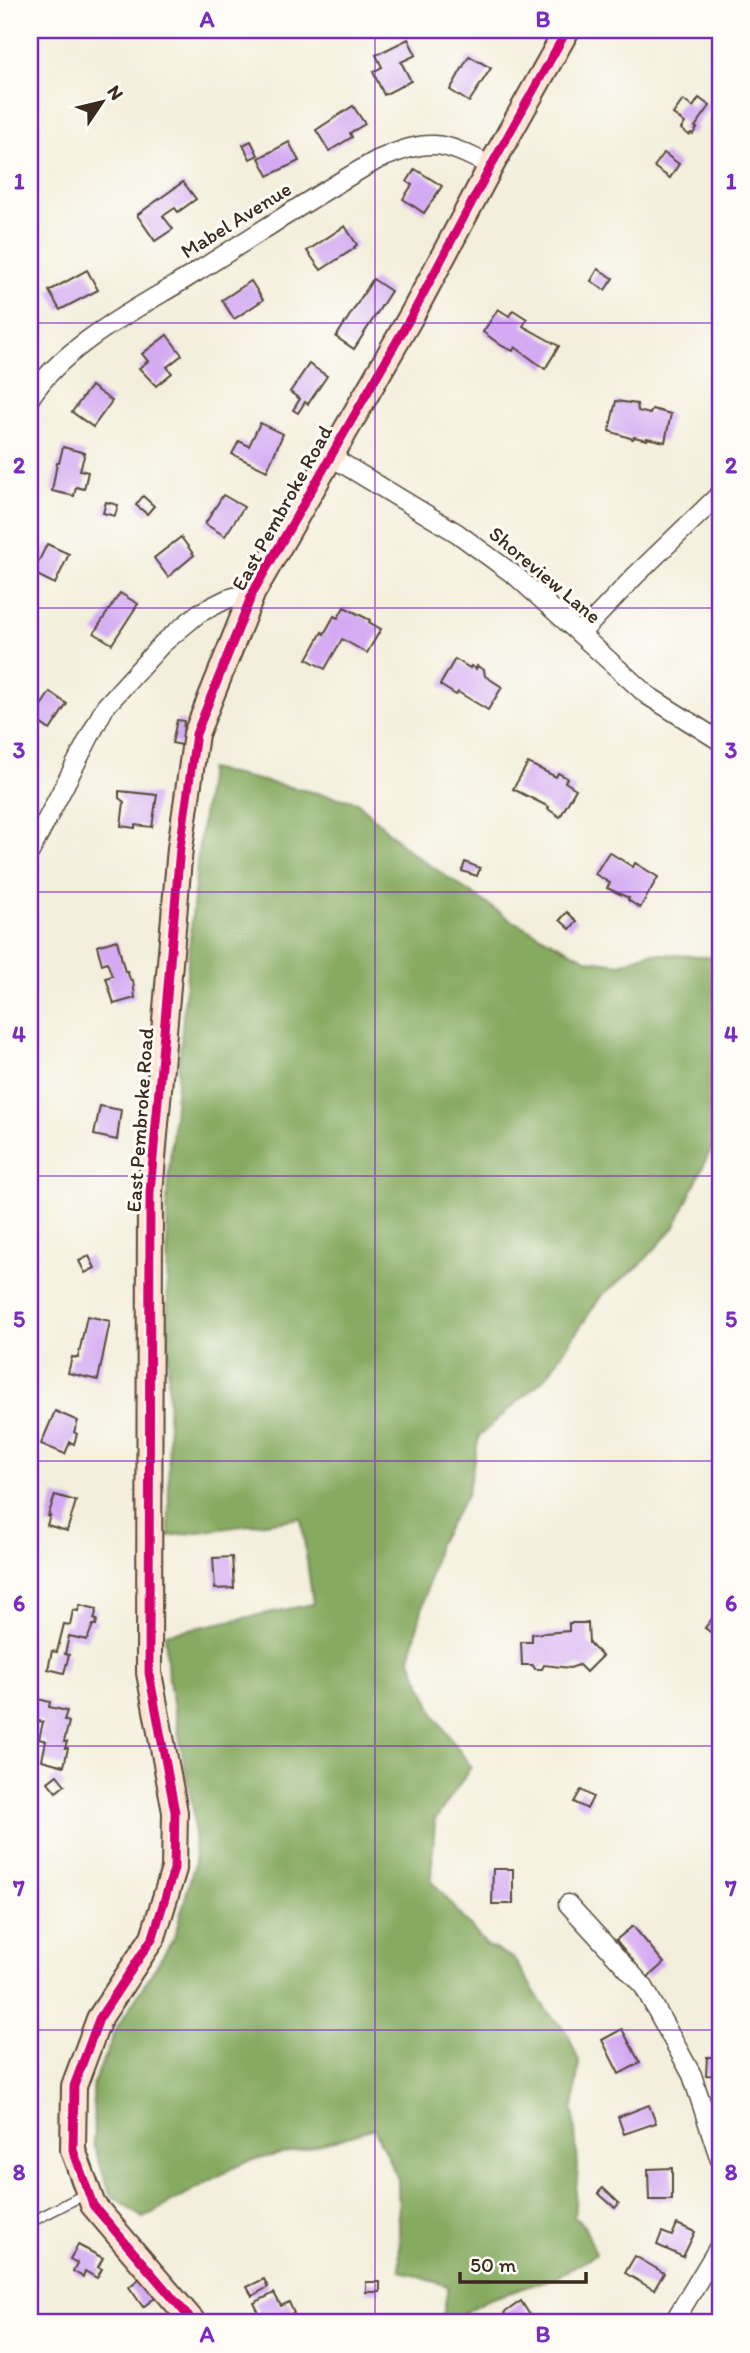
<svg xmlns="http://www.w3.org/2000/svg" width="750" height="2353" viewBox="0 0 750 2353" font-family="Itim,sans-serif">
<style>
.forest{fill:#86aa60;stroke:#606a3f;stroke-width:2}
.building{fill:#d4abf2}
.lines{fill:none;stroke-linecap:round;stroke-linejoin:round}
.lane-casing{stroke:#57483a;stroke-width:12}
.street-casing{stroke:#57483a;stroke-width:21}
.secondary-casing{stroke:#57483a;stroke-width:28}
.lane{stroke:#fff;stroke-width:9}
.street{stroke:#fff;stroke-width:18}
.secondary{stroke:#fee3d2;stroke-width:24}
.cycleway-casing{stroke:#fdfcf7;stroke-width:13}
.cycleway{stroke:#d6006c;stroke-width:9}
.grid{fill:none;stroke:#7b2cbf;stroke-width:2;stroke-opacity:0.55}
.labels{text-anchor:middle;stroke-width:6;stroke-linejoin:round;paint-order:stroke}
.street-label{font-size:21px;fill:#3b2a1e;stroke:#fdfcf7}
.neatline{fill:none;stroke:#7b2cbf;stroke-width:2.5}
.grid-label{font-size:23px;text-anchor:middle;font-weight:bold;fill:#7b2cbf}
</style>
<rect width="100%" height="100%" fill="#fdfcf7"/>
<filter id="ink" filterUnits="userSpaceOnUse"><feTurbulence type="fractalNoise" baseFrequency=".0143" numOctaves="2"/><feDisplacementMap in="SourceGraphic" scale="14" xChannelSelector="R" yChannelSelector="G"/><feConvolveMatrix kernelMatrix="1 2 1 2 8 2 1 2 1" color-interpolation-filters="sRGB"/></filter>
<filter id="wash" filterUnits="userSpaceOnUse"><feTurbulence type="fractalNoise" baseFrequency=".00686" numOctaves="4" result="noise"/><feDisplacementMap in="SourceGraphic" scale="28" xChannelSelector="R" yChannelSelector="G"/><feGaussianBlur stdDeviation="1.57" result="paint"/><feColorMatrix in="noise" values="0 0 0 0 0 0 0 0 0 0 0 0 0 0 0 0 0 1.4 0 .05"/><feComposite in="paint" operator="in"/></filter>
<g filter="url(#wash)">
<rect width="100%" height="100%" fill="#f3efdc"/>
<!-- forest -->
<path class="forest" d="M209,769L357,802L409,851L511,920L588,960L621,964L649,953L707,957L720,960V1130L675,1227L639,1266L602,1295L546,1377L479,1436L467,1495L438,1544L410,1658L435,1716L471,1767L435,1820L431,1880L486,1945L513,1958L547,2011L568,2034L579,2062L573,2109L578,2165L574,2217L584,2226L596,2254L554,2278L487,2300L446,2323H442L448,2286L400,2271L398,2179L374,2128L309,2148L244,2162L143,2218L110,2194L94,2146L93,2084L118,2026L174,1938L195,1862L193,1810L168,1676L165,1634L313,1604L301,1518L169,1536L167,1194L197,862Z"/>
<g id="blocks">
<!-- building -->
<g class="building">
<path d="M408,39L416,55L401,62L411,81L384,95L373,72L382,67L376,55Z"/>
<path d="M469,56L491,68L469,102L450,90Z"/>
<path d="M699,98L710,106L695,127L697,128L693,134L691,133L689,135L681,129L685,123L673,114L683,100L693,107Z"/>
<path d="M353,106L365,124L350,133L352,137L329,151L316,130Z"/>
<path d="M251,141L258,155L250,159L243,145Z"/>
<path d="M289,142L299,161L268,176L259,158Z"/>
<path d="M664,153L679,164L670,178L654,167Z"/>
<path d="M415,169L442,186L424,213L403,199L412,185L407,182Z"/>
<path d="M183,182L196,199L178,212L175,208L163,216L173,229L155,241L137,215Z"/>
<path d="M345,226L357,245L354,247L355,248L321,270L307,251Z"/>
<path d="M598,269L613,278L605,290L591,281Z"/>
<path d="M87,270L98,290L60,310L49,291Z"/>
<path d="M373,279L391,291L354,349L336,337Z"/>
<path d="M251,281L263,300L234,319L222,300Z"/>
<path d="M498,309L509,316L513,310L527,319L523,326L559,346L545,369L515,347L513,351L502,346L483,332Z"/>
<path d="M167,335L182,355L167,367L172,373L156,386L139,368L148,361L142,354Z"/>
<path d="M309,364L327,376L308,404L305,402L298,413L293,410L300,399L290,392Z"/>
<path d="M91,386L112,401L93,427L72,412Z"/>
<path d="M616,401L637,404L638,411L650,414L652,409L671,414L665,442L647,438V440L634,437L633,439L609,431Z"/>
<path d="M260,423L283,434L267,471L232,454L239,441L249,446Z"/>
<path d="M63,447L85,453L80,470L88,472L84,489L76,487L74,496L52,491L57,463H59Z"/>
<path d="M223,495L244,507L225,536L205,524Z"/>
<path d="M143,496L154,506L147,514L136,505Z"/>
<path d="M106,502L118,505L115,516L103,513Z"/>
<path d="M181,537L194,555L168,577L154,558Z"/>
<path d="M47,544L69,554L55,584L33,573Z"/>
<path d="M120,593L138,604L112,644L94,633Z"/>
<path d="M344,607L370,620L369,622L381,629L367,653L342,639L325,669L307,659L322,632L324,634L334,616L338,618Z"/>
<path d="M455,659L470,668L471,666L476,669L477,666L484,670L485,676L502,687L488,710L458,692L456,695L440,685Z"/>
<path d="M50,692L67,704L50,730L33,718Z"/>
<path d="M177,720L184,721L182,745L172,743Z"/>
<path d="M528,763L556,777L558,773L567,778L565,782L576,789L560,817L548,809L549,807L513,789Z"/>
<path d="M119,791L157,795L152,827L135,825V828L121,826L124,802L119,798Z"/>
<path d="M609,852L633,867L635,863L658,877L640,908L628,900L629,898L607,888L610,883L595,874Z"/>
<path d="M465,862L480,868L477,876L462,871Z"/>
<path d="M567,912L577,921L570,929L560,920Z"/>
<path d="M117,940L125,972L127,971L131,981L133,980L135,998L114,1004L106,978L112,976L107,962L102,964L97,946Z"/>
<path d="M100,1106L121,1110L117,1140L94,1135Z"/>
<path d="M89,1256L95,1268L85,1273L79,1261Z"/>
<path d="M87,1316L110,1321L98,1380L68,1373L72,1357L78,1358Z"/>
<path d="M55,1411L78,1421L74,1432L77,1434L74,1444L70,1442L65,1454L41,1444Z"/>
<path d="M55,1495L76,1501L67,1531L47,1525L50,1516H48Z"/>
<path d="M232,1557L234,1588L215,1589L213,1558Z"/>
<path d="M80,1605L97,1609L94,1619L97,1620L96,1625H93L87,1640L69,1636L65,1654L69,1655L64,1673L48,1669L52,1651L57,1652L64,1624L70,1625L73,1610L78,1611Z"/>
<path d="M720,1608V1639L705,1628Z"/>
<path d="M569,1623H588L589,1643L602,1656L586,1672L579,1665L570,1668L544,1665L542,1669H535L532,1665H522L521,1642H532V1634L569,1631Z"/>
<path d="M30,1697L50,1702L49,1707L67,1711L64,1720L69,1722L64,1742H67L65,1748H68L64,1766L42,1760L46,1741L39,1739L43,1722L30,1719Z"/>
<path d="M57,1775L65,1785L56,1792L48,1782Z"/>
<path d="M581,1790L593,1797L587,1809L574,1802Z"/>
<path d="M493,1869H513V1904H492Z"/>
<path d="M633,1926L664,1963L647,1978L616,1940Z"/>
<path d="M622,2029L640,2063L619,2074L602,2040Z"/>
<path d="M707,2057H720V2076L706,2075Z"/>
<path d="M649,2105L656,2123L624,2134L618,2117Z"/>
<path d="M672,2168V2200H649L648,2169Z"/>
<path d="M603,2188L619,2203L615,2208L598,2193Z"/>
<path d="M677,2224L695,2232L683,2257L657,2245L662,2232L672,2236Z"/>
<path d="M78,2245L103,2258L98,2267L102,2269L97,2278L85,2271L83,2277L73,2271L77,2263L70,2259Z"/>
<path d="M635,2256L664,2273L654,2290L625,2273Z"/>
<path d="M140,2278L147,2287L153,2282L161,2293L143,2307L129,2287Z"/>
<path d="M264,2279L268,2287L252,2296L247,2287Z"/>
<rect x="366" y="2282" width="14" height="10"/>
<path d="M274,2293L281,2306L289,2302L294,2313L273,2323H264L256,2314L259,2313L254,2303Z"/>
<path d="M521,2301L533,2320L529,2323H510L504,2313Z"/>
</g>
</g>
</g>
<g filter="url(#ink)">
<use href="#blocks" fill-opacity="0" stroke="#57483a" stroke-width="2"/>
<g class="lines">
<defs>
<path id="lane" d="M30,2226L33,2221L87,2193"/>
<g id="street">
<path d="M30,398C65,343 141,307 195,273C256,235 315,195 377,160C430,138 440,140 491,166"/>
<path d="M330,456L457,533L517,577L647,695L720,741"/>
<path d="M581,633L635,576L720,494"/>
<path d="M30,852L105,707L162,644L199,613L227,599L253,592"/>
<path d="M568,1904L644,1987L692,2075L720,2160"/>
<path d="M673,2323L720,2245"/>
</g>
<path id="secondary" d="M194,2323L93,2205L73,2150L74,2086L99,2019L153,1937L174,1869L175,1812L149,1673L150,1193L180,848L196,734L253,592L413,313L491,166L567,30"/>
</defs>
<!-- lane casing -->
<use href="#lane" class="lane-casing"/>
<!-- street casing -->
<use href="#street" class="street-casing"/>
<!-- secondary casing -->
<use href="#secondary" class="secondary-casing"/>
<!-- lane -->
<use href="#lane" class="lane"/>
<!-- street -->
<use href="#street" class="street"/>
<!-- secondary -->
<use href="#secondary" class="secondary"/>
<defs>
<path id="cycleway" d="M194,2323L93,2205L73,2150L74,2086L99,2019L153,1937L174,1869L175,1812L149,1673L150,1193L180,848L196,734L253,592L413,313L491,166L567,30"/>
</defs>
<!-- cycleway casing -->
<use href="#cycleway" class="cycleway-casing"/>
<!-- cycleway -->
<use href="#cycleway" class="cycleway"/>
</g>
</g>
<!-- grid -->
<path class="grid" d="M375,30V2323M30,323H720M30,608H720M30,892H720M30,1176H720M30,1461H720M30,1746H720M30,2030H720"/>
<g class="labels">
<!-- street labels -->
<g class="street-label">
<text transform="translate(236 220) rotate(-32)" y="7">Mabel Avenue</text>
<text transform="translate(282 508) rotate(-61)" y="7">East Pembroke Road</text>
<text transform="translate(545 575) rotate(40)" y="7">Shoreview Lane</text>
<text transform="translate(140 1120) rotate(-86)" y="7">East Pembroke Road</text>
</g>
</g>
<!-- margin -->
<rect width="750" height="2353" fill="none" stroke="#fdfcf7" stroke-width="77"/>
<!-- north arrow -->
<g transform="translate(102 102) rotate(55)" stroke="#fdfcf7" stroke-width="5" paint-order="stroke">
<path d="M0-5L12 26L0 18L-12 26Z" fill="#3b2a1e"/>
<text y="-10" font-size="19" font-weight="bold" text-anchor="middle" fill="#3b2a1e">N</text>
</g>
<!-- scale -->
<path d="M460 2272v10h126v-10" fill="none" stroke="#3b2a1e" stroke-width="3.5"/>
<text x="470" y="2272" font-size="21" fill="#3b2a1e" stroke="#fdfcf7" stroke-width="5" paint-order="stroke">50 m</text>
<rect x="38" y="38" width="674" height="2276" class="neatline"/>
<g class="grid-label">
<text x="207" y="27">A</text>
<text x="543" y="27">B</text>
<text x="19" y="189">1</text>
<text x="731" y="189">1</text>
<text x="19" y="473">2</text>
<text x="731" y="473">2</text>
<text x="19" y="758">3</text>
<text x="731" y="758">3</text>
<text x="19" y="1042">4</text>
<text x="731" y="1042">4</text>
<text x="19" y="1327">5</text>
<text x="731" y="1327">5</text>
<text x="19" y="1611">6</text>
<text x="731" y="1611">6</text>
<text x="19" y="1896">7</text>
<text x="731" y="1896">7</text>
<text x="19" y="2180">8</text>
<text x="731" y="2180">8</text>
<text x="207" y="2342">A</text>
<text x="543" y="2342">B</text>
</g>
</svg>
